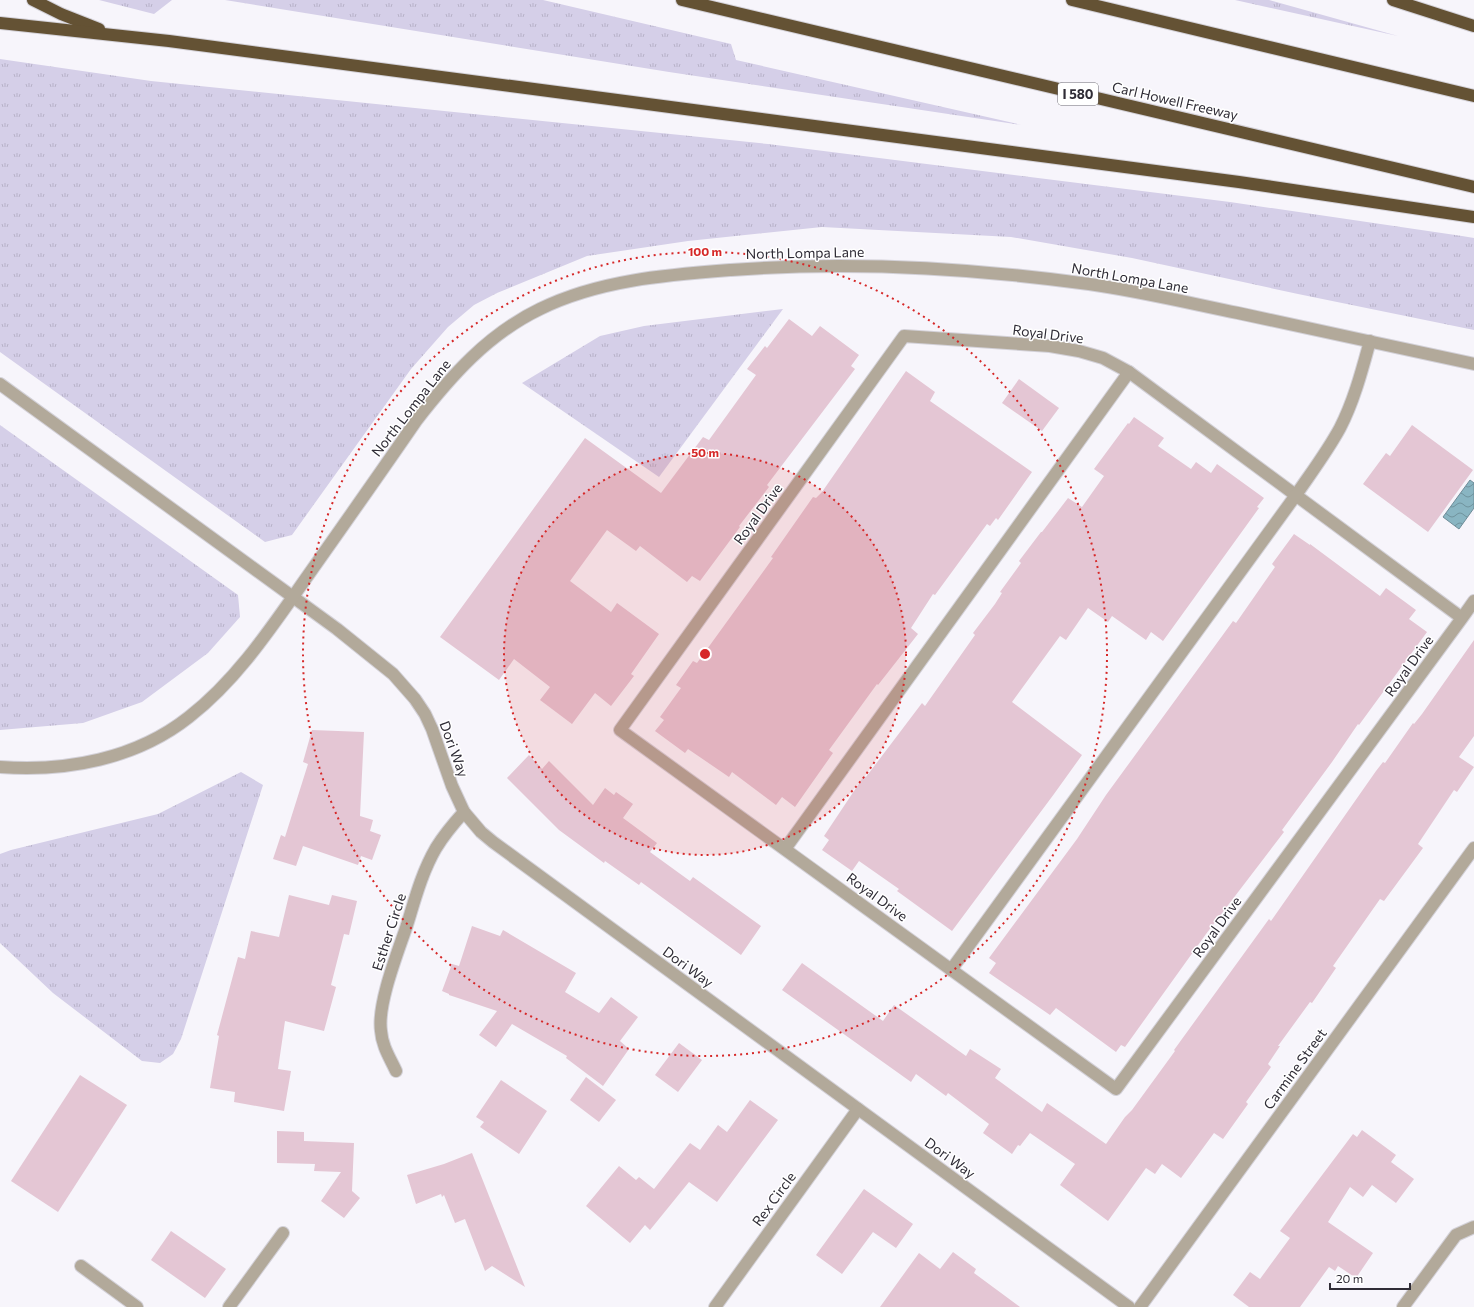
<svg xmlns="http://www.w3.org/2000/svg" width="1474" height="1307" viewBox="0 0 1474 1307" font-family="Commissioner,sans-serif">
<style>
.grass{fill:url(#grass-tufts)}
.water{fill:url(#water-waves);stroke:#6e8c98}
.building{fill:#e4c6d4}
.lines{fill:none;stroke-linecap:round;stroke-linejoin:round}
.minor-casing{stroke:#d3d1d8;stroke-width:14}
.highway-casing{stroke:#d3d1d8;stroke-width:14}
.minor{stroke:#b2a99a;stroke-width:12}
.highway{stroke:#645234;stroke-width:12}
.ring{fill:none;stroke:#d62828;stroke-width:2;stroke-dasharray:2 4}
.labels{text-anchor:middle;stroke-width:3;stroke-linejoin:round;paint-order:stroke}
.shield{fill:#fff;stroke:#6d6b72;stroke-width:1}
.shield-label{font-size:13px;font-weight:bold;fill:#2f2c36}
.street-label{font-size:14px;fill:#2f2c36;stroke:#fff}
.centre{fill:#d62828;stroke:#fff;stroke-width:2}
.ring-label{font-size:12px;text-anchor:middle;font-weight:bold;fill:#d62828;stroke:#fff;stroke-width:3;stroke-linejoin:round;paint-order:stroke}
</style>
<defs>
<pattern id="grass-tufts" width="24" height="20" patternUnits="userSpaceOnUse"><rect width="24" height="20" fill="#d5cfe8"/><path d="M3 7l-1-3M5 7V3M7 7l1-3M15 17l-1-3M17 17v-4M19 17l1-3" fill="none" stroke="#b7b2c8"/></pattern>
<pattern id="water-waves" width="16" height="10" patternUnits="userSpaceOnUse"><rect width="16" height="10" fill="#89b5c2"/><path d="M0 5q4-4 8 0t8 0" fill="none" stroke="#70939e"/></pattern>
</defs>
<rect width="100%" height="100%" fill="#f7f5fb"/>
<!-- grass -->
<g class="grass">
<path d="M99,0H172L154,14Z"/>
<path d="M225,0H543L731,44L736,60L1022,125L669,72Z"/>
<path d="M1235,0H1269L1398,36Z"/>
<path d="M0,59L151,81L768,144L1230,202L1462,236L1474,238V330L1298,294L1132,258L1011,237L822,227L688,241L587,256L497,293L474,305L448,327L411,369L292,535L265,542L0,352Z"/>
<path d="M783,309L659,477L522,383L600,336L644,326Z"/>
<path d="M0,425L238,595L240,617L208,653L142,702L83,723L0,730Z"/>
<path d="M241,772L263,785L181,1039L173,1054L160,1063L142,1061L53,993L0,943V854L11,850L158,814Z"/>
</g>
<!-- water -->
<path class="water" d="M1470,480L1474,483V508L1459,529L1443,517Z"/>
<!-- building -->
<g class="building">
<path d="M789,319L812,336L820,326L859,355L851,366L855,369L767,485L769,487L739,526L740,527L700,581L692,576L687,582L640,546L636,551L607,530L570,581L611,612L617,603L659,634L631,674L634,676L611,706L595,693L572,724L540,700L550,687L514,659L499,680L440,637L585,438L661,493L703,437L709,440L756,375L747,369L765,346L767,348Z"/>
<path d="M906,371L935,392L930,401L1032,472L998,520L996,518L990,526L987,524L935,595L933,594L911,628L918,634L878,685L877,684L829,750L833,753L795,807L782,797L776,805L732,772L729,777L688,749L685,753L655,731L664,720L660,717L681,688L676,685L693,661L697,663L773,558L771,557L813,497L816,498L822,492Z"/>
<path d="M1019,379L1059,408L1042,431L1002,403Z"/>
<path d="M1134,417L1164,438L1158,446L1191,469L1196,462L1211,473L1217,464L1264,498L1257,507L1259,508L1163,641L1151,632L1146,640L1112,616L1108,622L1088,608L1066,640L1060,636L1012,702L1082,755L1054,794L952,931L897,891L899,889L859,861L852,871L822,850L829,840L824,836L864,776L866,777L922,703L925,706L975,635L973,633L995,604L1002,593L1000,592L1021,563L1019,561L1041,532H1042L1068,498L1082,507L1104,476L1094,469L1128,423L1129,424Z"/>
<path d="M1412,425L1473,470L1428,532L1363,484L1386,453L1390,456Z"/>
<path d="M1294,534L1310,545V544L1380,596L1386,588L1416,610L1409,619L1427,632L1359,725L1358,724L1332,762L1282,830L1284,832L1206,934L1125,1047L1121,1045L1116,1052L1056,1008L1050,1015L989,973L996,963L989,958L1077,839L1106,795L1233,621L1236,623L1275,567L1272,564Z"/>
<path d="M1474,640V736L1459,757L1474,767L1457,792L1454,790L1418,844L1423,848L1384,901L1380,899L1333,966L1336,968L1312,1003L1310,1002L1278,1046H1280L1268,1064L1271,1067L1246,1102L1248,1104L1223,1139L1214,1133L1181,1178L1162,1164L1155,1174L1146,1168L1108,1221L1060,1185L1075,1164L1030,1133L1020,1146L1018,1145L1012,1154L983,1133L989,1124L948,1093L946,1096L916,1074L911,1082L782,990L802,963L883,1021L894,1005L966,1056L970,1049L1001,1069L995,1078L1042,1112L1047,1103L1106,1144L1125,1117L1132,1110L1175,1051L1174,1050L1269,919L1271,921L1376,771L1383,762L1385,763L1413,723L1414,724L1422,714Z"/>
<path d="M312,730L364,732L360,816L373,820L370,831L381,835L372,860L361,856L358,865L303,846L296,866L273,859L281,835L285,837L308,764L303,762Z"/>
<path d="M529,755L542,769L549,761L593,805L605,788L614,795L616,792L633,804L623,818L657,843L650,852L690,881L693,877L761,926L741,955L641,882L639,885L605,861L604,863L559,830L507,778Z"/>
<path d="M289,895L329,905L332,895L357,901L349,935L344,934L331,985L336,987L324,1031L285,1021L278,1069L291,1071L284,1111L234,1102L235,1092L210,1088L219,1036L217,1035L238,957L245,959L251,931L279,937Z"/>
<path d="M472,926L500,936L503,930L576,973L565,992L599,1013L611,997L638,1017L620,1041L629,1049L603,1086L566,1058L567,1056L512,1024L496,1047L479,1035L497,1011L449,995V994L442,991L452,964L459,966Z"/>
<path d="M679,1043L702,1060L678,1092L655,1075Z"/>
<path d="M80,1075L127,1105L58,1212L11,1181Z"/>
<path d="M586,1077L616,1100L599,1122L570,1100Z"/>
<path d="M501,1080L547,1111L519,1154L480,1127L484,1122L476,1117Z"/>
<path d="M750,1100L778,1120L717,1202L689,1182L650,1230L645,1225L630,1243L586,1206L619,1166L636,1180L639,1177L654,1189L690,1143L700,1150L718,1125L727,1132Z"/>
<path d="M1362,1130L1396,1155L1391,1162L1414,1179L1396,1203L1372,1185L1363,1197L1350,1187L1328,1222L1373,1253L1356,1278L1338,1266L1335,1271L1329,1267L1300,1307H1249L1233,1295L1250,1272L1260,1279L1290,1238L1280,1231L1353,1134L1357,1137Z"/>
<path d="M277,1131L304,1132V1141L354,1143L352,1191L360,1198L344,1218L321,1201L341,1172L314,1171L315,1164L277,1163Z"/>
<path d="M472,1153L525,1287L492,1266L485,1271L465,1219L455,1223L444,1195L442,1197L441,1194L416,1204L407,1175L444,1164Z"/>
<path d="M864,1189L913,1224L896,1248L873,1232L842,1274L816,1255Z"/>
<path d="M171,1231L226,1269L205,1298L151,1260Z"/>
<path d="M953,1252L976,1269L974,1273L1020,1307H880L919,1253L940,1269Z"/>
</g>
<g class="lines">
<defs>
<g id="minor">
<path d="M0,384L337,629L393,674L415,699L425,714L432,729L452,786L464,812L481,832L493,842L1129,1307"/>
<path d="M1462,618L1129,372L1103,358L1079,351L1050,346L904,336L620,730L1116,1089L1462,618L1474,601"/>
<path d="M0,767C66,772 136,759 189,717C238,679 273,625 309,574C345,523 381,472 416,421C451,376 488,334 540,309C599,280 666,275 731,270C850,261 971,268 1089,284C1139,291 1189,303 1238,313C1317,330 1395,347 1474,364"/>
<path d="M785,849L1129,372"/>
<path d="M951,970L1296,495C1311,473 1327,452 1340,428C1354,401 1362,370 1370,341"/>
<path d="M396,1071C390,1058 382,1046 381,1031C377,1004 398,952 407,925C415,899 422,872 436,848C444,835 454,823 464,812"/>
<path d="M81,1266L137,1307"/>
<path d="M229,1307L283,1233"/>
<path d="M715,1307L858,1109"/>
<path d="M1140,1307L1474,848"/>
<path d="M1403,1307L1456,1235L1474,1227"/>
</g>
<g id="highway">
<path d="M33,0L61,14L99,29"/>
<path d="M682,0L1474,187"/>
<path d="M1072,0L1474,96"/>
<path d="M1393,0L1474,26"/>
<path d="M0,23L169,41L1239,182L1474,217"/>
</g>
</defs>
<!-- minor casing -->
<use href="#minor" class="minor-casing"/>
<!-- highway casing -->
<use href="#highway" class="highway-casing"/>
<!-- minor -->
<use href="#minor" class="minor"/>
<!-- highway -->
<use href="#highway" class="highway"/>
</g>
<!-- distance rings -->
<circle cx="705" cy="654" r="201" fill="#d62828" fill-opacity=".12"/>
<g class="ring">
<circle cx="705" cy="654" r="201"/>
<circle cx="705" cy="654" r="402"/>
</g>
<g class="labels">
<!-- shield labels -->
<rect class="shield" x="1058" y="83" width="40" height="22" rx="3"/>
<g class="shield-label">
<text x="1078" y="99">I 580</text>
</g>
<!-- street labels -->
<g class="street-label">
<text transform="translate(1175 101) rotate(13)" y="5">Carl Howell Freeway</text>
<text transform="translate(805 253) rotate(-1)" y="5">North Lompa Lane</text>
<text transform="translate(1130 278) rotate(10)" y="5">North Lompa Lane</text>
<text transform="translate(1048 334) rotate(7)" y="5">Royal Drive</text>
<text transform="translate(411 408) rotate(-52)" y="5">North Lompa Lane</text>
<text transform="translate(758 514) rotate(-54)" y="5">Royal Drive</text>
<text transform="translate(1409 666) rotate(-54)" y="5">Royal Drive</text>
<text transform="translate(454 749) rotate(70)" y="5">Dori Way</text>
<text transform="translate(877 897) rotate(36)" y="5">Royal Drive</text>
<text transform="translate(1217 927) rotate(-54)" y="5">Royal Drive</text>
<text transform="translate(389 932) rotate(-72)" y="5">Esther Circle</text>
<text transform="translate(688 967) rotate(36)" y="5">Dori Way</text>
<text transform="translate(1295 1069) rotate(-54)" y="5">Carmine Street</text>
<text transform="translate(950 1158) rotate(36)" y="5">Dori Way</text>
<text transform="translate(774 1199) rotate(-54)" y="5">Rex Circle</text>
</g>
</g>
<circle cx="705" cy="654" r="6" class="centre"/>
<g class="ring-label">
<text x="705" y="256">100 m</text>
<text x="705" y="457">50 m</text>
</g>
<!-- scale -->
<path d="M1330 1283v6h80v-6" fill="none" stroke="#2f2c36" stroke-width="2"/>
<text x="1336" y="1283" font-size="12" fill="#2f2c36" stroke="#ffffff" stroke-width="3" paint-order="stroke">20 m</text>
</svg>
